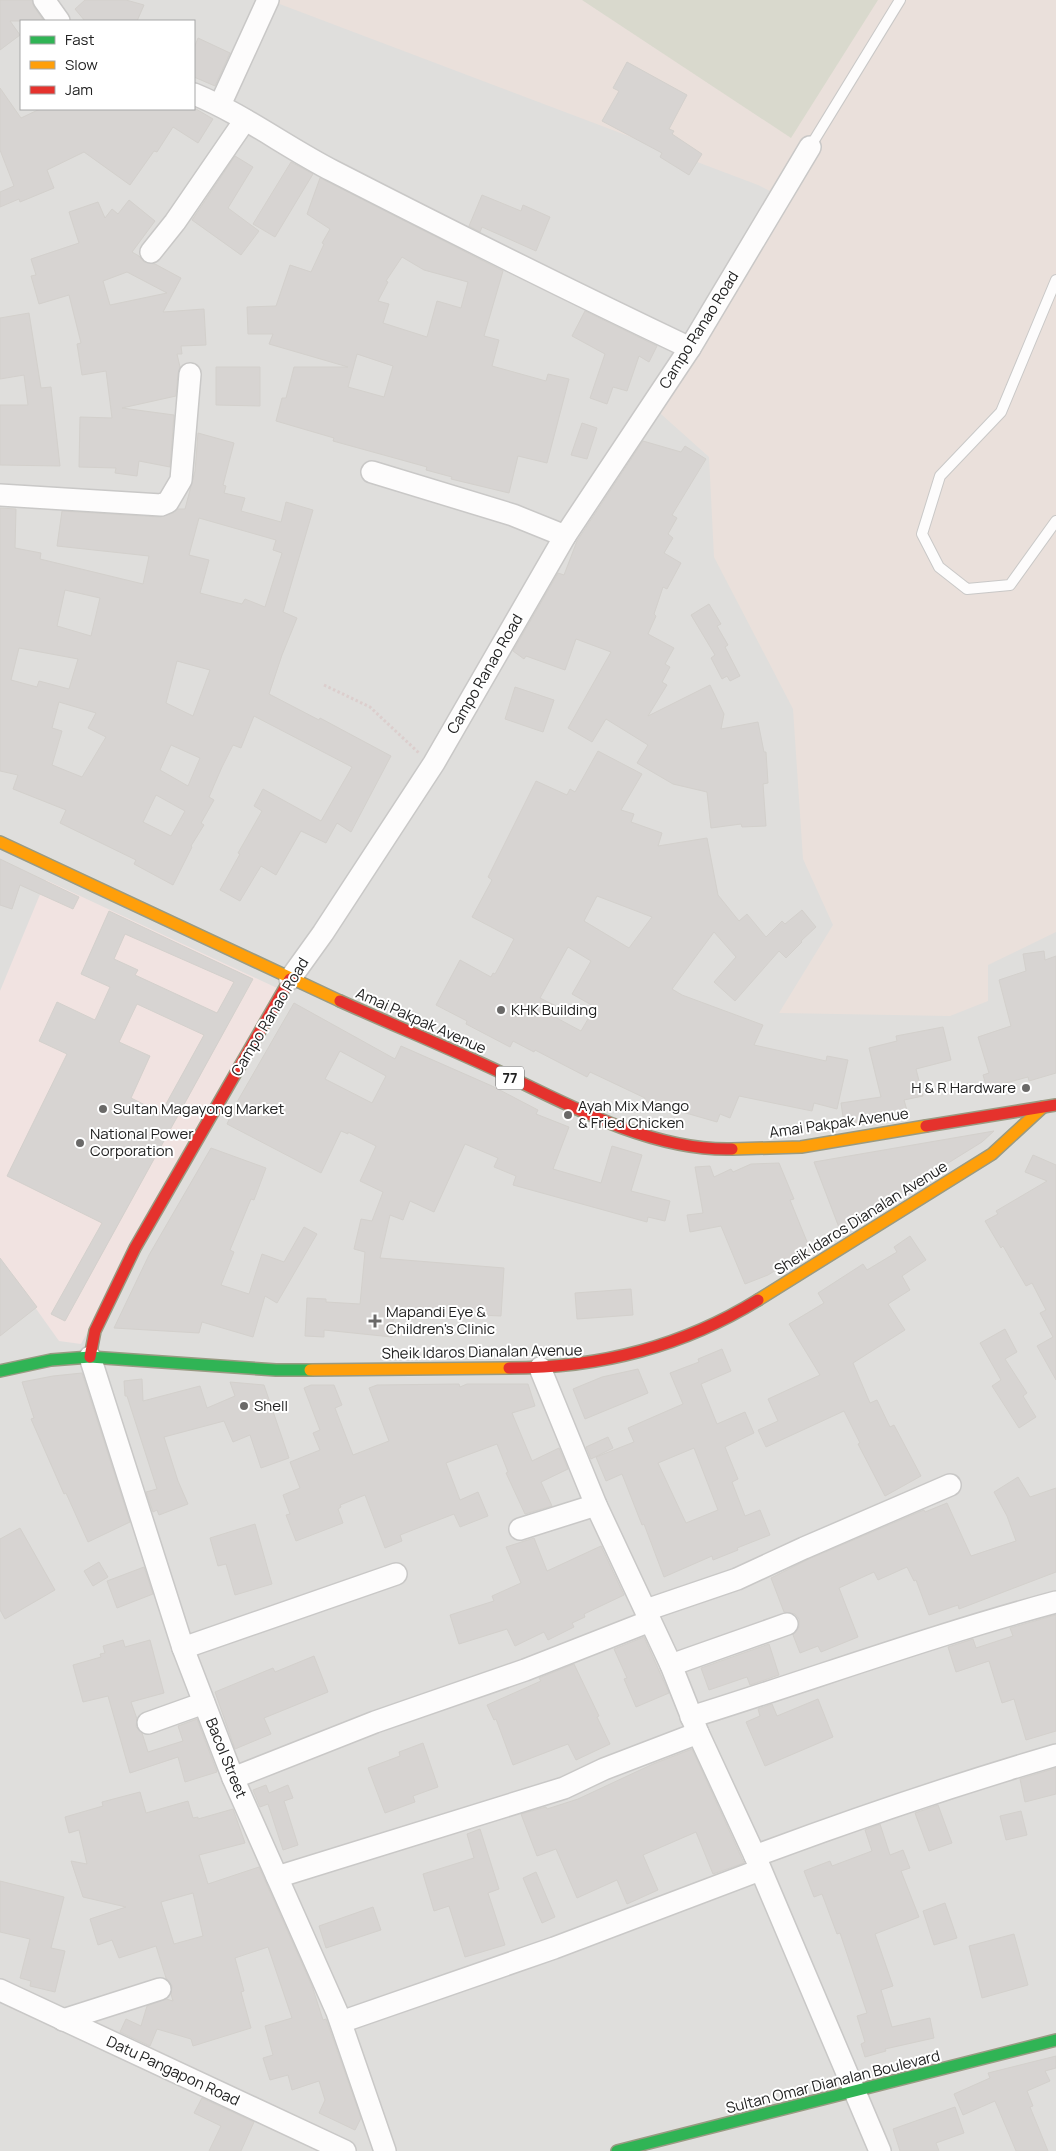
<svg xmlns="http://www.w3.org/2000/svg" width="1056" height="2151" viewBox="0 0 1056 2151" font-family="Manrope,sans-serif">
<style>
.residential{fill:#dfdedc;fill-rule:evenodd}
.commercial{fill:#f1e3e1}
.military{fill:#eae0db}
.construction{fill:#d9d9cd}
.building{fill:#d7d4d2;stroke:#d3d0cc;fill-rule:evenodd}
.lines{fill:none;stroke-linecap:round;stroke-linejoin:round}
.lane-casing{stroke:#c9c8c7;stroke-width:12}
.street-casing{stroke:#c9c8c7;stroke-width:24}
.fast-casing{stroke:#999a82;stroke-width:14}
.slow-casing{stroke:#999a82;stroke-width:14}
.jam-casing{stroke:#999a82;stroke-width:14}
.path{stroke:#dccecd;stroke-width:3;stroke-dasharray:2.5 2.5;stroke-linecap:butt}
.lane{stroke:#fdfcfc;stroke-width:10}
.street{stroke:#fdfcfc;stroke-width:21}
.fast{stroke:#30b455;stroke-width:11}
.slow{stroke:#ff9f0a;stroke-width:11}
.jam{stroke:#e5322d;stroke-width:11}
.poi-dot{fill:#6a6968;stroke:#fff;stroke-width:2}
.labels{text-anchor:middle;stroke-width:4;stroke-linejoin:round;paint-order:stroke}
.shield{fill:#fff;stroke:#646464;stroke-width:1}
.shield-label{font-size:14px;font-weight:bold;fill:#222}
.street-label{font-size:15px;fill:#222;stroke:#fff}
.poi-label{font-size:15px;fill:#222;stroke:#fff;text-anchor:start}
</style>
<rect width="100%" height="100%" fill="#f0eeeb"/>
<!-- residential -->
<path class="residential" d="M0,0H1056V2151H0ZM21,21H194V109H21Z"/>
<!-- commercial -->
<path class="commercial" d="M46,880L277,988L81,1344L59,1341L0,1258V991Z"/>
<!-- military -->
<path class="military" d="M269,0H1056V932L988,965V1001L950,1016L779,1013L833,925L803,859L793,709L714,557L709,457L652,406L778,195L758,185Z"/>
<!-- construction -->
<path class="construction" d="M582,0H878L791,138Z"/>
<!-- building -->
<g class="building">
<path d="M0,0H32L34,7L44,21H10L20,35L0,50Z"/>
<path d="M85,0H126L144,5L137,21H85L75,9Z"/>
<path d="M198,38L230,53L215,86L194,77V48Z"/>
<path d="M627,62L687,95L669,129L674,131L672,134L702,154L689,175L660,157L662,153L602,121L619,91L613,88Z"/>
<path d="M0,88L21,118L40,109H196L213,119L198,143L173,127L157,152L154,151L130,185L84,152L47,170L54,188L20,202L19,199L0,207V192L14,186L0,150Z"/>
<path d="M235,156L253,167L228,208L259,231L241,255L192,220Z"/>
<path d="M291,162L313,174L275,237L253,224Z"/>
<path d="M320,178L503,271L484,336L499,340L492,366L546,381L548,374L569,379L547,463L518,456L509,493L451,479L452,477L426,470L427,467L333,441L334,438L276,421L282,398H286L294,367H348L269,344L273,334H248L247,307L276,306L290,265L311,272L324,244L322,243L330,229L307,214ZM402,257L424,270L468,282L461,308L437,301L427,337L383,323L389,304L378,301L388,282L386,281ZM357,354L393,366L384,397L348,387Z"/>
<path d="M482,195L521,211L523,205L550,217L536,251L482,227L480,232L469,226Z"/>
<path d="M129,200L155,221L132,252L139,256L144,262L155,264L181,278L163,312L204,309L206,345L181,346L182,354H177L180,367L178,373L176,396L122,408L174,415L170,467L139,461L137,476L115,473L116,468L79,467L80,417L112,418L106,371L82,375L77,344L81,343L69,295L39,304L31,276L36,275L31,259L79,243L69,212L98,202L105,218L112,209L118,214ZM127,272L167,293L110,305L103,281Z"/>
<path d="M585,311L657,346L649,362L639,356L627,391L613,387L607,404L590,398L605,354L572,336Z"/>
<path d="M29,313L41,388L51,387L60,466L0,465V405H28L24,375L0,379V318Z"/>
<path d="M216,367H260V406L216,405Z"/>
<path d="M582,423L597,428L587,459L571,455Z"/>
<path d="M198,433L234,443L223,485L226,486L224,493L245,498L241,511L281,522L286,502L313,510L283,612L297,618L282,655L269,694L319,720L320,718L391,756L351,832L337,823L326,843L301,831L276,875L261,866L240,901L220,890L240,854L238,853L262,811L254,806L263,789L321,821L352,767L254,716L241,748L233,745L222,767L209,797L214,800L201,823L204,825L191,846L192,847L173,885L134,864L136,860L60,823L66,810L13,789L18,775L0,771V508L16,509L15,548L41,553L40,559L143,584L149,556L57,546L62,511L160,517L173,513L178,509H185L195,471ZM199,518L276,540L273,550L282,553L265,607L245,599L242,604L200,593L209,560L189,555ZM65,590L100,598L91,636L57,626ZM19,648L78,659L69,689L39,681L37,687L11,680ZM177,661L210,670L193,716L166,703ZM59,702L96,713L88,728L106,737L82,777L52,765L62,731L52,728ZM171,745L200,758L188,786L160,770ZM156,795L185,811L171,836L143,822Z"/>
<path d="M643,441L681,452L685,446L706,459L672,515L677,518L668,534L673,538L664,553L681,563L667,589L663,587L654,614L656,616L648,634L674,648L665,664L670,667L662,682L667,685L648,716L710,685L724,714L721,729L758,722L764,752H766L768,783L763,784L766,826L742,827L741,824L711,828L707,792L673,784L637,763L648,745L606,719L592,742L568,728L611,652L576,639L565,670L526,656L524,659L513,651L558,573L564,575L577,541Z"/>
<path d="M709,604L721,624L717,626L728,645L725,647L740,676L730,681L727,676L722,679L711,658L715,655L691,615Z"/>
<path d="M515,687L554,700L543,732L505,719Z"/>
<path d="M598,751L642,774L621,810L634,814L631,822L662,833L658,846L707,838L718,895L739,921L747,914L766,937L782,921L785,924L802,910L816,927L801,941L802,942L786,958L779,951L735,1001L714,982L736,957L714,932L672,989L682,995L763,1025L754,1045L826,1061L827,1056L848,1060L837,1109L814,1103L812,1111L739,1096L730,1118L720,1114L717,1122L644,1101L645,1098L590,1072L587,1077L535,1050L534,1052L513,1041L510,1047L466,1024L467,1021L436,1005L460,960L491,977L493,973L495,974L514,939L472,917L492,880L488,877L536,781L567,795L570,789L575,792ZM597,896L652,917L629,948L584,921ZM568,947L591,961L572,994L595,1007L581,1031L553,1016L558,1007L540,998Z"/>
<path d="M0,859L79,897L73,909L20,885L12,909L0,905Z"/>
<path d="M109,911L253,979L65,1321L51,1314L102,1223L7,1176L67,1054L39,1041L57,1002L95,1020L110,987L81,974ZM125,934L234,982L217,1013L135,975L138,970L114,959ZM137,1004L204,1035L161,1113L131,1098L150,1056L119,1042Z"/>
<path d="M1044,951L1045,960L1056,956V1073L1029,1081L1028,1077L987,1088L983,1075L989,1073L978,1037L1011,1026L999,980L1026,971L1023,954Z"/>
<path d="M294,1003L395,1059L401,1046L492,1086L538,1110L536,1114L569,1127L553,1169L601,1183L612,1146L642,1155L631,1191L670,1201L665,1221L648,1217L647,1222L513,1185L516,1176L494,1167L498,1158L465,1144L434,1212L410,1201L403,1220L390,1215L380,1258L504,1268L501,1316L394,1311L392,1337L324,1330V1337L305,1336L307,1298L326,1299V1302L360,1304L365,1252L354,1249L361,1219L372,1221L383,1192L360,1181L376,1146L348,1132V1134L341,1131L321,1173L227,1124L237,1102ZM340,1051L386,1076L372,1103L325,1079Z"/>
<path d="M943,1027L951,1060L916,1069L923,1096L904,1100L908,1114L844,1124L841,1103L881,1097L869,1048L897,1041L896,1036Z"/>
<path d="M994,1131L982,1142L840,1230L814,1162Z"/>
<path d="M211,1148L266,1168L254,1200L251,1199L230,1250L234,1252L221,1285L249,1294L262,1254L284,1262L304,1227L317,1234L277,1303L265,1296L253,1337L202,1322L199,1333L114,1328L149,1255Z"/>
<path d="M1033,1155L1056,1165V1380L1037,1346L1053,1337L1040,1313L1046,1310L1032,1283L1026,1286L1003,1246L1001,1248L985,1221L998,1214L996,1211L1047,1181L1025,1172Z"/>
<path d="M779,1163L794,1199L790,1200L810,1249L768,1275L745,1284L721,1226L690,1232L687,1215L703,1213L695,1167L710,1166L714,1177L731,1169L733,1172L751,1164Z"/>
<path d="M910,1236L926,1260L902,1276L910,1290L888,1304L905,1330L853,1363L870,1403L877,1400L890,1427L894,1425L921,1476L885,1496L858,1444L860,1443L844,1411L766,1447L758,1430L778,1421L768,1399L820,1375L789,1324L824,1303L818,1293L863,1264L867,1270L897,1252L894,1247Z"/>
<path d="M0,1258L37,1307L0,1336Z"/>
<path d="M631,1289L633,1315L577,1319L575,1293Z"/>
<path d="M1005,1329L1017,1352L1005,1359L1027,1393L1023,1396L1036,1417L1019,1428L992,1386L1001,1380L980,1343Z"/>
<path d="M722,1349L731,1371L701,1384L717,1424L745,1412L754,1433L725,1447L738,1479L732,1482L745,1516L760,1510L770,1535L737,1548L738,1550L713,1560L712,1556L664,1577L644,1524L642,1525L622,1474L606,1481L596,1457L634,1442L628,1428L683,1404L670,1373L699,1362L698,1359ZM694,1448L718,1510L686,1523L658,1463Z"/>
<path d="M638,1369L648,1393L585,1419L573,1389L602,1377Z"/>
<path d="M82,1373L130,1522L88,1542L66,1493L64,1494L31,1419L34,1418L22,1382L53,1376Z"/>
<path d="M142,1379L143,1401L200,1386L207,1408L235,1396L230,1382L264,1385L289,1458L261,1468L250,1435L233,1442L224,1421L164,1437L178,1481L188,1504L159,1515L157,1510L153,1512L146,1492L157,1489L127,1396H125L124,1381Z"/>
<path d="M459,1384L460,1387L467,1384H528L535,1406L512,1413L532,1461L559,1448L568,1469L541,1482L552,1506L525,1514L506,1473L508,1472L497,1444L446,1463L460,1500L478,1492L488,1516L460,1527L454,1514L400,1535L402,1541L385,1548L365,1495L340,1505L341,1507L338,1509L343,1523L296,1541L286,1515L290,1514L283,1495L300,1488L290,1462L320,1450L313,1433L320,1430L304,1388L311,1385H334L342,1405L335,1408L353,1455L389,1441L369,1388L377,1385Z"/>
<path d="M608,1437L613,1448L591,1459L586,1447Z"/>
<path d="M1018,1477L1030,1497L1056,1488V1572L959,1609L958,1605L929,1615L916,1580L914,1581L907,1567L878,1580L874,1572L839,1588L858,1637L821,1652L818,1646L800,1653L793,1635L799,1627V1619L795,1614L784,1612L771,1578L809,1559L924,1510L925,1512L947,1503L971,1556L1016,1541L1007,1516L994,1492Z"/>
<path d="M255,1524L272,1584L235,1595L226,1564L218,1566L210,1538Z"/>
<path d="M20,1528L55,1590L5,1619L0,1610V1539Z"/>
<path d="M534,1538L547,1571L601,1546L624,1595L584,1614L585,1617L572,1623L574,1627L548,1640L544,1632L515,1646L507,1629L459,1644L450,1615L494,1601L492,1596L521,1583L506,1547Z"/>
<path d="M99,1562L108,1577L93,1586L84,1571Z"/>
<path d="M144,1567L153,1594L117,1608L107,1581Z"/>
<path d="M1056,1615V1731L1026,1740L1014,1699L1002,1703L989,1661L956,1672L948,1647L973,1639L976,1648L1013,1636L1010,1628Z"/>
<path d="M644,1637L669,1693L636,1707L624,1679L627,1678L614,1649Z"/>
<path d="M123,1640L125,1647L150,1640L164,1693L131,1702L137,1719L136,1727L142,1733L148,1752L183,1741L178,1726L197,1719L217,1772L185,1782L178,1757L130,1773L108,1696L83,1702L73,1665L101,1657L100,1654L105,1653L103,1646Z"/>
<path d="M769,1644L779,1675L750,1685L747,1677L709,1690L701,1668Z"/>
<path d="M314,1656L328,1692L264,1718L271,1734L235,1749L215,1692L273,1668L275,1672Z"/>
<path d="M574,1664L599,1716L597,1717L610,1744L576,1760L568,1744L513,1765L496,1719L494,1720L487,1705L541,1681L539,1678Z"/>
<path d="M818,1699L833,1737L765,1766L746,1722L760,1716L758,1709L772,1704L777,1716Z"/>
<path d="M423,1743L438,1787L413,1796L415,1802L385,1813L368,1768L400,1756L399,1752Z"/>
<path d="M692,1749L744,1863L713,1874L696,1832L643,1855L658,1890L627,1904L617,1880L577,1898L556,1849L537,1856L521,1814L546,1807L547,1809L578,1799L653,1764Z"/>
<path d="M1056,1768V1794L1025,1802L1020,1779Z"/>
<path d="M266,1785L269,1793L288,1785L293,1798L284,1801L298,1845L283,1850L268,1804L260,1807L253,1790Z"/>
<path d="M140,1792L146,1813L188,1801L193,1818L198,1817V1819L233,1809L245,1843L199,1855L208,1884L259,1867L312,1986L323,2020L326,2019L361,2118L355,2130L319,2113L325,2100L319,2081L292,2090L288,2075L270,2080L263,2058L273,2055L265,2026L292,2018L268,1947L235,1958L244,1991L241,1992L251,2028L193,2046L191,2039L157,2029L150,2046L120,2032L126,2019L141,2026L147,2006L166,1999L173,2001L171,1994L172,1986L166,1978L156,1946L119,1958L112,1940L98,1945L90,1919L126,1907L83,1897L71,1861L87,1864L79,1830L69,1833L65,1817L103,1806L102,1802ZM193,1893L203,1936L174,1944L161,1902Z"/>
<path d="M938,1805L952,1843L929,1851L915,1813Z"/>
<path d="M1021,1811L1027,1835L1006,1840L1000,1816Z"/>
<path d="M880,1824L890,1855L903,1850L910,1868L901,1871L919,1917L875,1934L893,1986L881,1990L892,2027L930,2018L934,2038L885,2049L886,2051L865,2057L861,2044L865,2042L857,2016L867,2013L840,1933L837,1934L822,1894L814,1897L804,1871L830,1861L832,1866L872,1851L865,1830Z"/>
<path d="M480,1829L499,1889L488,1893L505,1945L465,1957L449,1906L434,1911L423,1874L474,1858L467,1834Z"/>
<path d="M536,1872L555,1917L542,1923L523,1878Z"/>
<path d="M0,1881L64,1897L51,1948L65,1951L55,1992L30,1986L31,1981L20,1978L30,1939L0,1932Z"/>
<path d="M945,1903L957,1938L934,1945L923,1911Z"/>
<path d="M373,1907L381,1930L326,1948L319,1926Z"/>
<path d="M1014,1934L1028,1985L982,1998L969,1946Z"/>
<path d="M1056,2056V2068L1045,2071L1050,2081L1027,2091L1033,2106L1030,2107L1048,2151H1016L995,2101L963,2115L954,2094L990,2078L988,2073Z"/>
<path d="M202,2098L254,2122L241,2151H209L221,2126L194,2113Z"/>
<path d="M955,2107L964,2133L936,2143L939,2151H900L893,2129Z"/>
</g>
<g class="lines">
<defs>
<g id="lane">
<path d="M810,147L900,0"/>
<path d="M1056,280L1001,412L940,476L922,534L939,567L967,589L1010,585L1056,521"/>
</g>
<g id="street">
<path d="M44,0L59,21"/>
<path d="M194,94C243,114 286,147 333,171C452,232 570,291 690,348"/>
<path d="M220,105L268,0"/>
<path d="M151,252L175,222L245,120"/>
<path d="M372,472L513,515L565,536"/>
<path d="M0,495L161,505L168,502L181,480L190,374"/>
<path d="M290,979L323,933L434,763L565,536L690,348L810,147"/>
<path d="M90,1357L183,1648L233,1778L337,2012L385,2151"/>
<path d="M540,1368L596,1505L671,1665L698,1733L755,1856L880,2151"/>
<path d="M520,1529L596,1505"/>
<path d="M646,1610L737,1579L804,1548L950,1485"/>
<path d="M183,1648L396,1574"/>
<path d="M671,1665L787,1624"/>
<path d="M691,1717C813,1679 933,1635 1056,1602"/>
<path d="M148,1723L204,1703"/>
<path d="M233,1778L375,1722L525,1670L650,1621"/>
<path d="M755,1856C854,1819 954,1785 1056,1755"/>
<path d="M277,1877L564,1788L604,1769L698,1733"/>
<path d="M0,1990L345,2151"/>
<path d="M63,2020L160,1989"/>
<path d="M341,2022L554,1948L760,1870"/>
</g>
<g id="fast">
<path d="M0,1371L51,1360L90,1357L276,1370H310"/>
<path d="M617,2151L1056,2040"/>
</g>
<g id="slow">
<path d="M0,842L340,1001"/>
<path d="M732,1149L801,1147L926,1126"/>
<path d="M758,1300L992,1154L1043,1107"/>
<path d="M310,1370L509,1368"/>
</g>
<g id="jam">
<path d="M340,1001C393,1025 447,1047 500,1072C569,1106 653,1151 732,1149"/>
<path d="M926,1126L1056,1105"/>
<path d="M90,1357L95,1331L135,1248L290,979"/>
<path d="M509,1368C598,1368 682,1347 758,1300"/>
</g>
</defs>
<!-- lane casing -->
<use href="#lane" class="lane-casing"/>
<!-- street casing -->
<use href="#street" class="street-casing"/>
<!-- fast casing -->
<use href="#fast" class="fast-casing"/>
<!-- slow casing -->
<use href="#slow" class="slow-casing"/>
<!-- jam casing -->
<use href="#jam" class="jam-casing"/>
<!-- path -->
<path class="path" d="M324,685L370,707L419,753"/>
<!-- lane -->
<use href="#lane" class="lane"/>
<!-- street -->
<use href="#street" class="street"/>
<!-- fast -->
<use href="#fast" class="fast"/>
<!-- slow -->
<use href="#slow" class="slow"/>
<!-- jam -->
<use href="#jam" class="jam"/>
</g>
<!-- markers -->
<g class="poi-dot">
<circle cx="501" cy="1010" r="5"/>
<circle cx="1026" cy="1088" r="5"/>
<circle cx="103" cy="1109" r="5"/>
<circle cx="568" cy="1115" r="5"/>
<circle cx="80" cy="1143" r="5"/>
<path d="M372.5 1313.5h5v5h5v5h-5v5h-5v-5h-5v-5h5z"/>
<circle cx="244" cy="1406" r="5"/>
</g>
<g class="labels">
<!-- shield labels -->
<rect class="shield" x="496" y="1066.5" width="28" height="23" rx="4"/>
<g class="shield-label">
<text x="510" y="1083">77</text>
</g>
<!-- street labels -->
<g class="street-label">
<text transform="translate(699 330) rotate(-58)" y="5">Campo Ranao Road</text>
<text transform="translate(485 674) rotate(-60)" y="5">Campo Ranao Road</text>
<text transform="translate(270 1017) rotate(-59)" y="5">Campo Ranao Road</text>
<text transform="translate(421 1021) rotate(24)" y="5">Amai Pakpak Avenue</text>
<text transform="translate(839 1123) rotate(-8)" y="5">Amai Pakpak Avenue</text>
<text transform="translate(861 1218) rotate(-32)" y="5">Sheik Idaros Dianalan Avenue</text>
<text transform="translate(482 1352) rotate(-1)" y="5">Sheik Idaros Dianalan Avenue</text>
<text transform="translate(226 1758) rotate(68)" y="5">Bacol Street</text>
<text transform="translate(173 2071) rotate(25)" y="5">Datu Pangapon Road</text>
<text transform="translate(833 2082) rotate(-14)" y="5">Sultan Omar Dianalan Boulevard</text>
</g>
<!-- poi labels -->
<g class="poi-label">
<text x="511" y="1015">KHK Building</text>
<text x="1016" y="1093" text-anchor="end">H &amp; R Hardware</text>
<text x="578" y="1111">Ayah Mix Mango<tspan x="578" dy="17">&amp; Fried Chicken</tspan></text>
<text x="113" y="1114">Sultan Magayong Market</text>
<text x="90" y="1139">National Power<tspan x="90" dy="17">Corporation</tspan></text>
<text x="386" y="1317">Mapandi Eye &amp;<tspan x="386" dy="17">Children's Clinic</tspan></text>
<text x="254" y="1411">Shell</text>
</g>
</g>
<!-- legend -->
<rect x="20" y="20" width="175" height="90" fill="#ffffff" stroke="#a7a7a7"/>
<rect x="30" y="36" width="25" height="8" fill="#30b455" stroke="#a7a7a7"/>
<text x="65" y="45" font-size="15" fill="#222222">Fast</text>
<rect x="30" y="61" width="25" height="8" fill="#ff9f0a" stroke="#a7a7a7"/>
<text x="65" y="70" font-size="15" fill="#222222">Slow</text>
<rect x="30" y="86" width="25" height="8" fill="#e5322d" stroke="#a7a7a7"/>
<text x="65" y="95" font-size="15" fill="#222222">Jam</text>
</svg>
